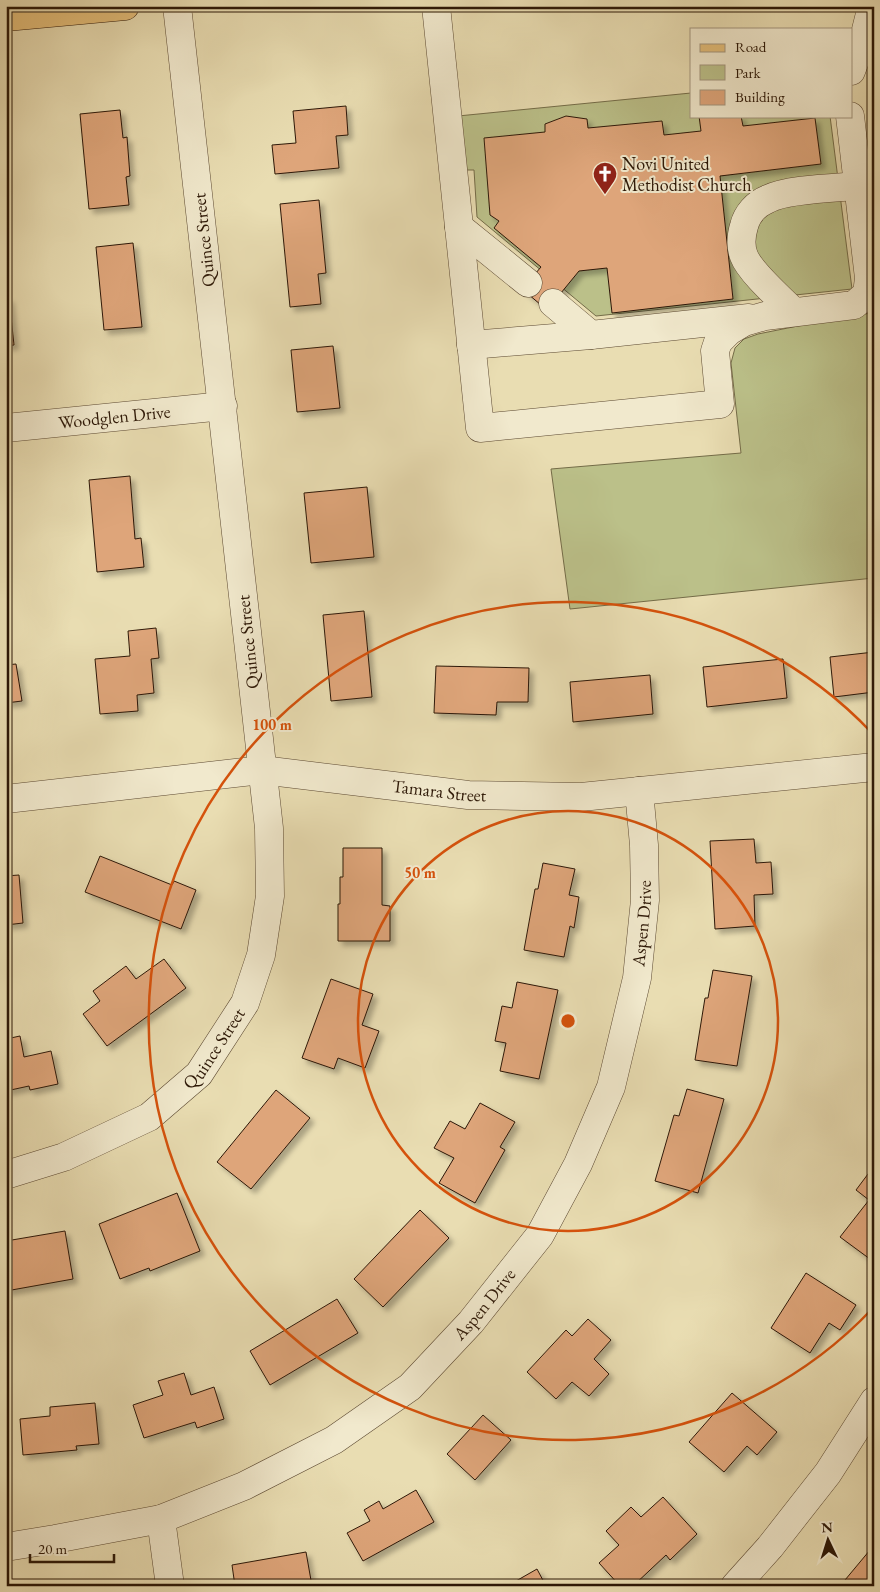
<svg xmlns="http://www.w3.org/2000/svg" width="880" height="1592" viewBox="0 0 880 1592" font-family="'EB Garamond',serif">
<style>
.green{fill:#bbc089;stroke:#746c48}
.building{fill:#dea57a;stroke:#2d1807;filter:url(#shadow)}
.lines{fill:none;stroke-linecap:round;stroke-linejoin:round}
.minor-casing{stroke:#5c4932;stroke-width:29}
.major-casing{stroke:#2d1807;stroke-width:29}
.minor{stroke:#f1e9cd;stroke-width:28}
.major{stroke:#e4be79;stroke-width:28}
.ring{fill:none;stroke:#d5520c;stroke-width:2.5}
.labels{text-anchor:middle;stroke-width:4;stroke-linejoin:round;paint-order:stroke}
.poi-label{font-size:18px;fill:#2d1807;stroke:#f1e9cd;text-anchor:start}
.street-label{font-size:18px;fill:#2d1807;stroke:#f1e9cd}
.centre{fill:#d5520c;stroke:#f1e9cd;stroke-width:2.5}
.ring-label{font-size:15px;text-anchor:middle;font-weight:bold;fill:#d5520c;stroke:#f1e9cd;stroke-width:4;stroke-linejoin:round;paint-order:stroke}
</style>
<defs>
<filter id="shadow"><feDropShadow dx="4.5" dy="4.5" stdDeviation="2.5" flood-color="#0004"/></filter>
</defs>
<rect width="100%" height="100%" fill="#e9ddb2"/>
<filter id="stains"><feTurbulence type="fractalNoise" baseFrequency=".004" numOctaves="4"/><feColorMatrix values="0 0 0 0 .2 0 0 0 0 .09 0 0 0 0 .02 0 0 0 .5 -.17"/></filter>
<radialGradient id="worn" r=".72"><stop offset=".6" stop-color="#630" stop-opacity="0"/><stop offset="1" stop-color="#630" stop-opacity=".3"/></radialGradient>
<!-- green -->
<g class="green">
<path d="M691,93V116H830L852,289L596,316L477,217L474,170H462L458,116Z"/>
<path d="M874,313V578L570,609L551,469L741,453L731,363L735,348L744,339L758,334L853,315Z"/>
</g>
<!-- building -->
<g class="building">
<path d="M346,106L348,135L336,136L339,168L275,174L272,145L296,143L293,111Z"/>
<path d="M120,110L123,138L127,137L130,176L126,177L129,205L89,209L80,114Z"/>
<path d="M566,116L587,119L588,128L662,121L664,135L701,131L699,116H741L743,126L815,118L821,164L720,176L733,299L612,313L607,268L579,271L547,310L522,289L541,267L494,228L499,221L490,215L484,138L545,132V124Z"/>
<path d="M319,200L326,273L318,274L321,304L290,307L280,204Z"/>
<path d="M133,243L142,327L104,330L96,247Z"/>
<path d="M6,298H9L14,345L6,346Z"/>
<path d="M333,346L340,408L297,412L291,350Z"/>
<path d="M130,476L135,539L141,538L144,567L97,572L89,480Z"/>
<path d="M367,487L374,557L311,563L304,493Z"/>
<path d="M364,611L372,697L331,701L323,615Z"/>
<path d="M156,628L159,658L151,659L154,693L137,695L138,711L100,714L95,659L130,656L128,631Z"/>
<path d="M874,652V692L834,697L830,657Z"/>
<path d="M783,659L787,698L707,707L703,667Z"/>
<path d="M16,664L22,701L6,703V665Z"/>
<path d="M436,666L529,668L528,702H497L496,715L434,713Z"/>
<path d="M650,675L653,714L573,722L570,682Z"/>
<path d="M754,839L756,863L771,862L773,894L754,895L755,926L715,929L710,841Z"/>
<path d="M869,840H874V879L873,880Z"/>
<path d="M343,848H382V905L390,906V941H338V904H340V877H343Z"/>
<path d="M100,856L172,885L174,881L196,890L181,929L85,892Z"/>
<path d="M543,863L575,869L569,895L579,897L574,928L570,926L564,957L524,950L535,889H538Z"/>
<path d="M19,875L23,923L6,925V876Z"/>
<path d="M164,959L186,988L107,1046L83,1014L100,1001L93,991L126,966L136,979Z"/>
<path d="M713,970L752,976L737,1066L695,1060L705,998H708Z"/>
<path d="M331,979L373,994L362,1025L379,1031L365,1068L338,1058L334,1069L302,1058Z"/>
<path d="M517,982L558,990L539,1079L500,1071L506,1043L495,1041L502,1006L512,1008Z"/>
<path d="M20,1036L24,1057L51,1051L58,1084L30,1090L29,1086L6,1091V1039Z"/>
<path d="M687,1089L724,1099L698,1193L655,1181L674,1115L679,1116Z"/>
<path d="M276,1090L310,1118L251,1189L217,1162Z"/>
<path d="M480,1103L515,1122L500,1147L505,1150L475,1203L439,1183L454,1158L434,1148L450,1121L465,1129Z"/>
<path d="M874,1166V1262L840,1237L869,1200L856,1190Z"/>
<path d="M177,1193L200,1251L150,1271L149,1268L120,1279L99,1224Z"/>
<path d="M420,1210L449,1238L383,1307L354,1279Z"/>
<path d="M65,1231L73,1279L6,1291V1241Z"/>
<path d="M806,1273L856,1305L840,1330L829,1323L810,1353L771,1328Z"/>
<path d="M337,1299L358,1333L270,1385L250,1351Z"/>
<path d="M588,1319L611,1340L594,1359L609,1374L589,1396L572,1382L556,1399L527,1372L566,1330L572,1336Z"/>
<path d="M184,1373L191,1395L214,1387L224,1419L197,1428L195,1422L144,1438L133,1405L163,1395L158,1381Z"/>
<path d="M732,1393L777,1432L757,1455L747,1446L724,1472L689,1442Z"/>
<path d="M95,1403L99,1444L76,1446L77,1450L23,1455L20,1419L50,1416V1407Z"/>
<path d="M483,1415L511,1440L475,1480L447,1454Z"/>
<path d="M416,1490L434,1522L363,1561L347,1533L370,1521L364,1510L379,1501L383,1509Z"/>
<path d="M663,1497L697,1534L670,1560L666,1555L633,1586H620L599,1563L619,1545L606,1531L631,1507L641,1517Z"/>
<path d="M870,1550L874,1553V1586H840Z"/>
<path d="M306,1552L312,1586H235L232,1565Z"/>
<path d="M537,1569L546,1586H519L516,1581Z"/>
</g>
<g class="lines">
<defs>
<g id="minor">
<path d="M436,6L480,428L720,404L715,351L718,342L729,331L744,322L765,316L854,305L867,294L869,278L850,116"/>
<path d="M851,71L865,34L872,6"/>
<path d="M459,227L528,283"/>
<path d="M553,303L591,335L749,318"/>
<path d="M794,312C781,299 750,272 744,256C740,246 741,236 744,226C747,214 756,204 768,199C787,189 835,188 858,186"/>
<path d="M471,345L591,335"/>
<path id="s1" d="M6,428L223,406"/>
<path id="s2" d="M6,799L262,770L468,795L581,797L874,767"/>
<path id="s3" d="M6,1175L64,1157L149,1117L199,1074L245,1003L261,955L270,896L269,828L177,6"/>
<path d="M161,1519L170,1586"/>
<path id="s4" d="M6,1547L55,1539L161,1519L244,1486L334,1440L410,1387L471,1322L540,1235L578,1164L611,1087L637,978L645,900L644,845L639,791"/>
<path d="M735,1586L770,1547L828,1473L874,1401"/>
</g>
<path id="major" d="M6,17L125,6"/>
</defs>
<!-- minor casing -->
<use href="#minor" class="minor-casing"/>
<!-- major casing -->
<use href="#major" class="major-casing"/>
<!-- minor -->
<use href="#minor" class="minor"/>
<!-- major -->
<use href="#major" class="major"/>
</g>
<!-- distance rings -->
<g class="ring">
<circle cx="568" cy="1021" r="210"/>
<path d="M872 1309A419 419 0 1 1 872 733"/>
</g>
<!-- icons -->
<defs>
<symbol id="church-pin" viewBox="-11 -11 22 30"><path d="M0 17L-7.5 6A9.5 9.5 0 1 1 7.5 6Z" fill="#8f2418" stroke="#f1e9cd"/><path d="M-1.2-6h2.4v3.5h3.3v2.4h-3.3V6h-2.4V-.1h-3.3v-2.4h3.3Z" fill="#fff"/></symbol>
</defs>
<g fill-rule="evenodd">
<use href="#church-pin" x="591" y="160" width="28" height="38"/>
</g>
<g class="labels">
<!-- poi labels -->
<g class="poi-label">
<text x="622" y="170">Novi United<tspan x="622" dy="21">Methodist Church</tspan></text>
</g>
<!-- street labels -->
<g class="street-label">
<text transform="translate(204 240) rotate(-96)" y="6">Quince Street</text>
<text dy="6" stroke="none"><textPath href="#s1" startOffset="109">Woodglen Drive</textPath></text>
<text transform="translate(248 642) rotate(-96)" y="6">Quince Street</text>
<text dy="6" stroke="none"><textPath href="#s2" startOffset="436">Tamara Street</textPath></text>
<text dy="6" stroke="none"><textPath href="#s4" startOffset="972">Aspen Drive</textPath></text>
<text dy="6" stroke="none"><textPath href="#s3" startOffset="250">Quince Street</textPath></text>
<text dy="6" stroke="none"><textPath href="#s4" startOffset="552">Aspen Drive</textPath></text>
</g>
</g>
<circle cx="568" cy="1021" r="8" class="centre"/>
<g class="ring-label">
<text x="272" y="730">100 m</text>
<text x="420" y="878">50 m</text>
</g>
<!-- margin -->
<rect width="880" height="1592" fill="none" stroke="#e9ddb2" stroke-width="25"/>
<rect x="8" y="8" width="865" height="1577" fill="none" stroke="#2d1807" stroke-width="2.5"/>
<rect x="12" y="12" width="855" height="1567" fill="none" stroke="#2d1807"/>
<!-- legend -->
<rect x="690" y="28" width="162" height="90" fill="#f1e9cd" stroke="#a3957e"/>
<rect x="700" y="44" width="25" height="8" fill="#e4be79" stroke="#a3957e"/>
<text x="735" y="52" font-size="15" fill="#2d1807">Road</text>
<rect x="700" y="65" width="25" height="15" fill="#bbc089" stroke="#a3957e"/>
<text x="735" y="78" font-size="15" fill="#2d1807">Park</text>
<rect x="700" y="90" width="25" height="15" fill="#dea57a" stroke="#a3957e"/>
<text x="735" y="102" font-size="15" fill="#2d1807">Building</text>
<!-- north arrow -->
<g transform="translate(828 1540) rotate(356)" stroke="#f1e9cd" stroke-width="4" paint-order="stroke">
<path d="M0-4L9 19L0 12L-9 19Z" fill="#2d1807"/>
<text y="-8" font-size="14" font-weight="bold" text-anchor="middle" fill="#2d1807">N</text>
</g>
<!-- scale -->
<path d="M30 1554v8h84v-8" fill="none" stroke="#2d1807" stroke-width="2.5"/>
<text x="38" y="1554" font-size="15" fill="#2d1807" stroke="#f1e9cd" stroke-width="4" paint-order="stroke">20 m</text>
<rect width="100%" height="100%" filter="url(#stains)"/>
<rect width="100%" height="100%" fill="url(#worn)"/>
</svg>
